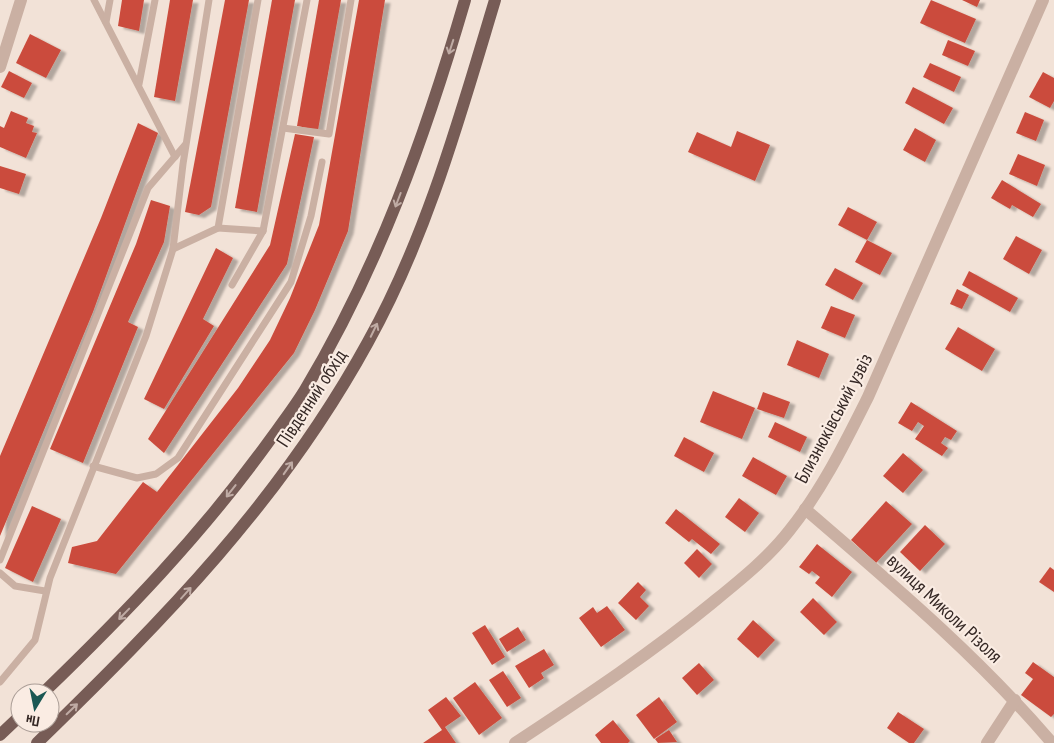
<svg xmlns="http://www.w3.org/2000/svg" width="1054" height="743" viewBox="0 0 1054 743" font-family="'PT Sans Narrow',sans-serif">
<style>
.building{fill:#cb4c3c;filter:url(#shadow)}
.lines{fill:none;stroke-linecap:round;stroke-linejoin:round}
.service{stroke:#cab0a3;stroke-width:7}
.minor{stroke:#cab0a3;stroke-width:12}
.tertiary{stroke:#cab0a3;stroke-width:12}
.primary{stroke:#775c56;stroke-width:12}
.oneway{stroke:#bfaba4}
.labels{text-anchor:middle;stroke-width:4.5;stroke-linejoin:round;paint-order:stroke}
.street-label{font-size:19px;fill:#352825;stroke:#faece3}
</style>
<defs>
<filter id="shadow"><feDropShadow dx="5.5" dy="3" stdDeviation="1" flood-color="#0004"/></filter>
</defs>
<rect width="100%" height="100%" fill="#f2e2d7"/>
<!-- building -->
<g class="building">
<path d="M122,0H144L139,31L118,26Z"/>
<path d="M170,0H193L175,101L154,97Z"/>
<path d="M225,0H249L211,207L199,215L185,212Z"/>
<path d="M272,0H295L257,212L235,208Z"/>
<path d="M319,0H341L318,130L297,126Z"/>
<path d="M359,0H385L348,231L315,310L294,353L116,574L68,563L72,547L97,541L143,482L157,492L238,388L270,340L290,298L319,225Z"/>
<path d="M931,0L976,19L965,43L920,23Z"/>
<path d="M962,0H980L977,7Z"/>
<path d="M30,34L61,50L46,78L16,63Z"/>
<path d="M948,40L975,51L968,66L942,55Z"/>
<path d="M930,63L961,77L954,92L923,77Z"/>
<path d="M9,71L32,83L24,98L1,87Z"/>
<path d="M1043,72L1054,78V101L1050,108L1029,97Z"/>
<path d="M913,87L953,108L944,124L905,103Z"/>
<path d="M11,111L28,118L26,123L34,126L32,132L37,133L26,158L0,147V126L4,128Z"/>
<path d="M1025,112L1044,120L1036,141L1016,133Z"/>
<path d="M138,123L158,133L93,312L0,536V456L101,218Z"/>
<path d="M915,128L936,140L925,162L903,150Z"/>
<path d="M737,131L770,145L755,181L688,152L697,132L731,147Z"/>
<path d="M295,134L314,137L287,264L164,453L148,439L270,245Z"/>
<path d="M1018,154L1045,165L1037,186L1009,174Z"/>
<path d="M0,166L26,174L19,194L0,188Z"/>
<path d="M1002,180L1041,204L1033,217L1012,205L1010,209L991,198Z"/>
<path d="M151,200L170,206L164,242L128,322L138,327L83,463L50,449L136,244Z"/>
<path d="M848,207L877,222L867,240L838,225Z"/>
<path d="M1016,236L1042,250L1029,274L1003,259Z"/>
<path d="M867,240L892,253L880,275L855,262Z"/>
<path d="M216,248L233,258L203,319L214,326L164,409L144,399Z"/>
<path d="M835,268L863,283L853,300L825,285Z"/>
<path d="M969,271L1018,298L1010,312L962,285Z"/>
<path d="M957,289L969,295L962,309L950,304Z"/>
<path d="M831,306L855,315L845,338L821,328Z"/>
<path d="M958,327L995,349L982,371L945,349Z"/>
<path d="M797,340L829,354L819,378L787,365Z"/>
<path d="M713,391L755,408L742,439L700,422Z"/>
<path d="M763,392L790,402L784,418L757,409Z"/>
<path d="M911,402L957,431L951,440L945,437L941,443L948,448L942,456L915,439L924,426L918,422L912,431L898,423Z"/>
<path d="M775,422L807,437L800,452L768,437Z"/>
<path d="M684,437L714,453L704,472L674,456Z"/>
<path d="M903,453L923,470L903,493L883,476Z"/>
<path d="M753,457L787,476L776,495L742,476Z"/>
<path d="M739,498L759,513L745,532L725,517Z"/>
<path d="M886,501L912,524L876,563L851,540Z"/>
<path d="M32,506L61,519L33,582L5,568Z"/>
<path d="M676,509L720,544L711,554L692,539L689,542L665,523Z"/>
<path d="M925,525L945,544L920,571L900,552Z"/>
<path d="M817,544L852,572L832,597L815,583L820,577L812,571L809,574L799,567Z"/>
<path d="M697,549L712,564L699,578L684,563Z"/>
<path d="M1050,567L1054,570V592L1039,582Z"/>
<path d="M638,582L646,590L640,597L649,606L636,620L618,603Z"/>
<path d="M813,598L837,622L824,635L800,612Z"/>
<path d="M607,606L625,630L601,647L579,618L593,607L597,613Z"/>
<path d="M753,620L775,640L758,658L737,639Z"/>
<path d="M485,625L505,657L492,665L472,633Z"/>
<path d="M518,627L526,640L507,652L499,639Z"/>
<path d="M544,649L554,665L541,673L544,678L529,688L515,666Z"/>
<path d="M1033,662L1054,677V714L1051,717L1021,695L1033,679L1025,673Z"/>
<path d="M699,663L714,680L697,695L682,678Z"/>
<path d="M503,671L521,698L507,707L489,680Z"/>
<path d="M475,682L502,718L479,735L453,698Z"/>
<path d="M446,697L461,716L445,727L456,743H423L442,730L428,710Z"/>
<path d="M659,697L677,722L654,739L636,715Z"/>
<path d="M898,712L924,729L914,743H909L887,728Z"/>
<path d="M613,720L630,741L628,743H601L595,735Z"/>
<path d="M669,730L677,742L658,743L655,739Z"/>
</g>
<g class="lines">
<!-- service -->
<g class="service">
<path d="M94,0L175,157"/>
<path d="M106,22L110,0"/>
<path d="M139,84L155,0"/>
<path d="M283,128L329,134L351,0"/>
<path d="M218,228L263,231L307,0"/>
<path d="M173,249L218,228L258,0"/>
<path d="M232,285L263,231"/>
<path d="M93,466L137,478L156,474L178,458L291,282L311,216L322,162"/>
<path d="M0,560L148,188L185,145"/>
<path d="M0,573L15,586L45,591"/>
<path d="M0,682L35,640L50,578L146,336L173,249L183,164L209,0"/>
</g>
<!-- minor -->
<g class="minor">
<path d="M0,67L21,0"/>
<path d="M805,509C891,583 978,656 1052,743"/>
<path d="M987,743L1015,700"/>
</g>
<!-- tertiary -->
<path class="tertiary" d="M515,743C583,698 650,654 712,603C739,581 768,558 789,531C822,490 845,443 868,397L1043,0"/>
<!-- primary -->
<g class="primary">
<path d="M43,693C124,615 201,535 267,444C280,426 294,408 305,390C379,266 425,137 465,0"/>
<path d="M0,735L20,716"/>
<path d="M37,743C165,618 281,501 368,342C427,236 460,116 495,0"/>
</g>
</g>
<!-- one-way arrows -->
<defs><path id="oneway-shaft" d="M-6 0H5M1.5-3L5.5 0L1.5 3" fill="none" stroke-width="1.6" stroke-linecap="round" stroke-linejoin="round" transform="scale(1.25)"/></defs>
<g class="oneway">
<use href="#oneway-shaft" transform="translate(451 47) rotate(108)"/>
<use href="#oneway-shaft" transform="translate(398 200) rotate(111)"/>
<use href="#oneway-shaft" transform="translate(374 330) rotate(-64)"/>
<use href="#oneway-shaft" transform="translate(288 468) rotate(-55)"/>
<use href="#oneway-shaft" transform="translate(231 491) rotate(128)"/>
<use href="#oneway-shaft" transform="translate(186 593) rotate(-48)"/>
<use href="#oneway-shaft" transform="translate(124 614) rotate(134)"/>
<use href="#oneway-shaft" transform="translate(72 709) rotate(-44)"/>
</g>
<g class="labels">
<!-- street labels -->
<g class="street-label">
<text transform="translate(311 398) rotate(-57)" y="7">Південний обхід</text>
<text transform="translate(833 418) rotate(-62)" y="7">Близнюківський узвіз</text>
<text transform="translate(945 608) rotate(43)" y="7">вулиця Миколи Різоля</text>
</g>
</g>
<!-- north arrow -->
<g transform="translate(35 708) rotate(190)"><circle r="24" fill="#faece3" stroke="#ab9e97"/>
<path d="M0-4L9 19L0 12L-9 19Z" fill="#1a5753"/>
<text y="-8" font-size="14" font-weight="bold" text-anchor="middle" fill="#352825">Пн</text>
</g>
</svg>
